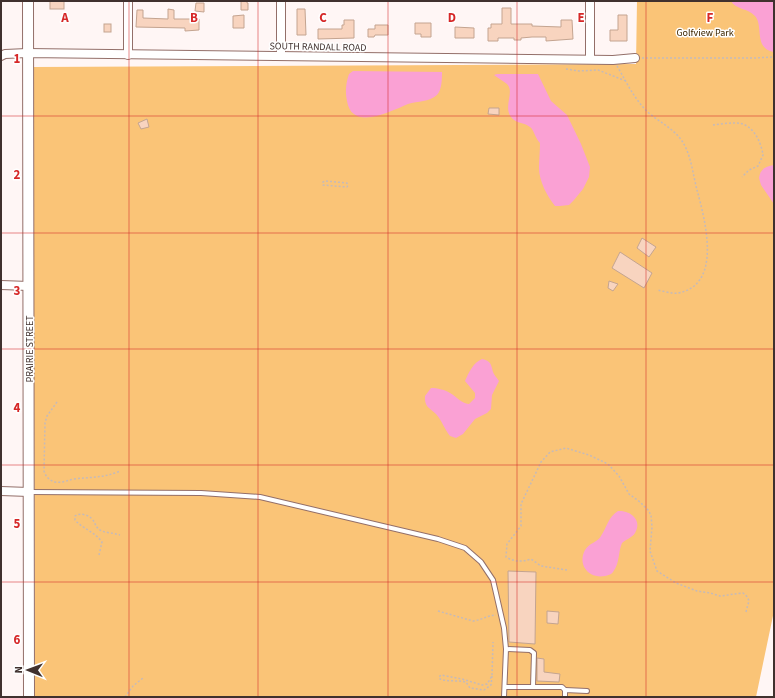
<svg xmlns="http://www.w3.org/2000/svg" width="775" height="698" viewBox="0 0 775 698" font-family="'Source Sans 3',sans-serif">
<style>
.green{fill:#fac477}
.water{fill:#faa1d4}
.building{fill:#f8d4bf;stroke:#c4a490}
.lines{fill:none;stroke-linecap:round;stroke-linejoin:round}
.service-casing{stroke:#936f69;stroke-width:6}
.minor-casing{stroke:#936f69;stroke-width:10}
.tertiary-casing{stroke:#936f69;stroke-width:12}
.path{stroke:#c5bab9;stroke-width:1.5;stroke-dasharray:2 2;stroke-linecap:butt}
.service{stroke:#fff;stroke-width:4}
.minor{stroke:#fff;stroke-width:8}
.tertiary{stroke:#fff;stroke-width:10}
.grid{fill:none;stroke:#d62828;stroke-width:1;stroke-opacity:0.55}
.labels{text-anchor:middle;stroke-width:3;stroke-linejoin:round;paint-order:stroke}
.park-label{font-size:10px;fill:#3e2701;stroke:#fff}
.street-label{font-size:10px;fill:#40312e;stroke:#fff}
.grid-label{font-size:13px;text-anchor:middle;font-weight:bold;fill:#d62828;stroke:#fff;stroke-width:3;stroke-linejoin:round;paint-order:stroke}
</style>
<rect width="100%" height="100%" fill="#fff6f5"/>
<!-- green -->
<path class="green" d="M637,1H774V611L756,697H35L33,67L636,64Z"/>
<!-- water -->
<g class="water">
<path d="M731,1H774V52C753,48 764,26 755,16C748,8 736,10 731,1Z"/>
<path d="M353,71L442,72C442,78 442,90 437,95C429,102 418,101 408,104C391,111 352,132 347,101C345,91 346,83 349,74Z"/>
<path d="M497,74H538L551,101L567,115L581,144L590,167L589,177L583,189L574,200L569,205L560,206H555C547,196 539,181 539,168C539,160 540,151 540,143C535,138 534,130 530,127C524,122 516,124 511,117C503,106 515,92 507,84C503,81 498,78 494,75Z"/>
<path d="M774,165V204L761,185L759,178C760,169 766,166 774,165Z"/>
<path d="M482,359C491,361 491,364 493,372C494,375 497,378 499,381L492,395L491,409L487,413L475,419L463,434L456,438L450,436C445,430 441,419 436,414C430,408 424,407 425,396L431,388C437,388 446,390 450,393C457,397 461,403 469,404L475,398V393L465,381C469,372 473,363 482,359Z"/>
<path d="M618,511C630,510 643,520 635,533C632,538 626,539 622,543C618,552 620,563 613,572C611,575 608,575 605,576C589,579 577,565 585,550C589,543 598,542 601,536C607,527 608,517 618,511Z"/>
</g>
<!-- building -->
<g class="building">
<rect x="50" y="1" width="14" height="8"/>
<path d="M241,1H247V3H248V10H241Z"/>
<path d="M196,3H204V12L195,11Z"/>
<path d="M502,8H511V24H532V26L561,27V20H572L573,39L546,41V37H532L521,38V40H514V38H498V41H488V28H491V24H502Z"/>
<path d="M168,9L174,10V19H199V30L185,31V28L136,27L137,10H143V18L168,19Z"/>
<path d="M297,9H305L306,35H297Z"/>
<path d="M244,15V28H233V16Z"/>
<path d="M618,15H627V41H610V30H618Z"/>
<path d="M344,20H354V38L318,39V29H342V25H344Z"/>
<path d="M415,23H431V37H421V34H415Z"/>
<rect x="104" y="24" width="7" height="8"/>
<path d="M375,25H388V35H375L374,37H368V29H375Z"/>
<path d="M455,27L474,28V38H455Z"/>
<path d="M489,108H499V115L488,114Z"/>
<path d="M147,119L149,127L141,129L138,123Z"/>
<path d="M642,238L656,247L649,257L637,248Z"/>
<path d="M620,252L652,273L644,288L612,268Z"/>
<path d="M609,281L618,284L613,291L608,288Z"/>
<path d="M508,571L536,572L535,644L509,642Z"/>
<path d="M547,611L559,612L558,624L547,623Z"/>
<path d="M537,658L544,659V672L560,674L559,682L537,681Z"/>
</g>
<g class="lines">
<defs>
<g id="service">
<path d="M29,492L201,493L260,497L438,539L465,548L481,562L493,580L504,628L506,649L504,697"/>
<path d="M506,649L530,650L534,653L533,687"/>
<path d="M505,687H562L565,690"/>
<path d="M565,697V690L587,691"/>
</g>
<g id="minor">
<path d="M128,1V55"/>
<path d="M281,55V1"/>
<path d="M1,56L5,54L27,53L613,60L635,58"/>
<path d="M590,59V1"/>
<path d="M1,285L29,286"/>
<path d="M1,491L29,492"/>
</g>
<path id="tertiary" d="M28,1L29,697"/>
</defs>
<!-- service casing -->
<use href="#service" class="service-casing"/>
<!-- minor casing -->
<use href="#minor" class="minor-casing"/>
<!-- tertiary casing -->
<use href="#tertiary" class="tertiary-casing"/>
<!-- path -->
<g class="path">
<path d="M642,58H754L774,57"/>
<path d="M617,66C627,83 635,101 650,114C661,123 674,129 682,141C691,154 693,175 697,190C705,220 723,285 678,293C672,294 663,291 657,290"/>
<path d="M566,69L579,71L598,70L626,81"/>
<path d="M713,125C720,124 728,123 735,123C752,122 761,141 763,155L758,166L749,170L742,177"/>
<path d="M326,181L347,183L348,185L347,187L323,185V182Z"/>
<path d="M57,402L47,416L45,423L44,471C46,477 49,480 55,482C61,483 67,481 73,479C91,477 104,478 120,471"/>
<path d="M99,555L102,542C95,532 83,529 75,520V516C79,513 88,514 92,519C96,523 95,528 102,531C107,533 114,533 120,535"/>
<path d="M567,570L541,566L531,559C521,562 515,562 506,557L507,544L521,526V504L541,462L550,452L566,448L589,455L608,464L619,476L629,494L640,502L648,510L651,515L652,527L650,551L657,571L676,583L697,591L710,593L720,596L743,593C752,600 748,602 746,612"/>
<path d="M438,611L473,621C482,620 488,615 496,615"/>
<path d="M492,676L491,685L484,690L470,688L466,682C458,680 448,682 440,679L439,677L441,675L462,679L482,685L487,684L492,676L493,642"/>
<path d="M125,697L133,686L143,678"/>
</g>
<!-- service -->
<use href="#service" class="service"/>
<!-- minor -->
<use href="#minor" class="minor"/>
<!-- tertiary -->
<use href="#tertiary" class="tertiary"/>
</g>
<!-- grid -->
<path class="grid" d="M129,1V697M258,1V697M388,1V697M517,1V697M646,1V697M1,116H774M1,233H774M1,349H774M1,465H774M1,582H774"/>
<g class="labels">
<!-- park labels -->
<g class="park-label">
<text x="705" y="36">Golfview Park</text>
</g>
<!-- street labels -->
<g class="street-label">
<text transform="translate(318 46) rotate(1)" y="4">SOUTH RANDALL ROAD</text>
<text transform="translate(29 349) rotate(-90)" y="4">PRAIRIE STREET</text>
</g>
</g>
<g class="grid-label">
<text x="65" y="22">A</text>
<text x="194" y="22">B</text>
<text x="323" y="22">C</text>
<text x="452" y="22">D</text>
<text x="581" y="22">E</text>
<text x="710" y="22">F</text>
<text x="17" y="63">1</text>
<text x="17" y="179">2</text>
<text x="17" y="295">3</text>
<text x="17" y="412">4</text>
<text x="17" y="528">5</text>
<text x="17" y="644">6</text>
</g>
<!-- border -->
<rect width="775" height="698" fill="none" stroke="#40312e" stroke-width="4"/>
<!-- north arrow -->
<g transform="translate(28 670) rotate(271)" stroke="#ffffff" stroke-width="3" paint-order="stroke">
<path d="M0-3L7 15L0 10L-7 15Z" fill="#40312e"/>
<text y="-6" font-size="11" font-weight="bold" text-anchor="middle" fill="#40312e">N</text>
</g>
</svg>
